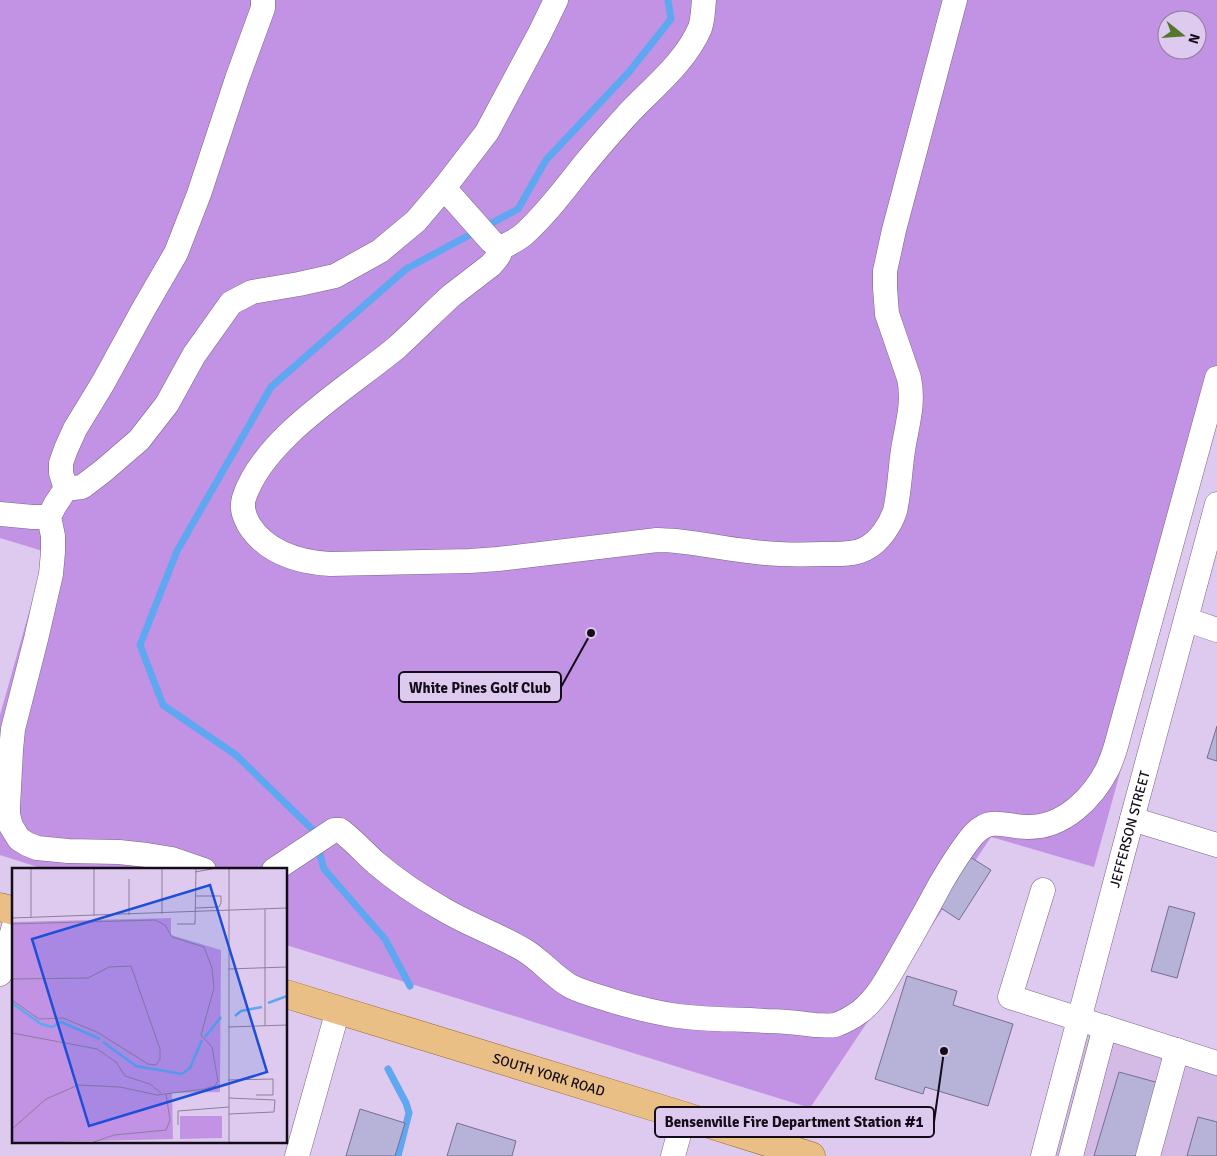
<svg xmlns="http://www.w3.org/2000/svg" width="1217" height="1156" viewBox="0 0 1217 1156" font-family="Signika,sans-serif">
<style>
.built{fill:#d3bbe6}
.green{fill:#c292e5;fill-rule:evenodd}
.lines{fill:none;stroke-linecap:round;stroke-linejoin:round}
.stream{stroke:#5fa7f0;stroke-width:7}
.building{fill:#b6b2d8;stroke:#736f92}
.minor-casing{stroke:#786686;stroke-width:25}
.major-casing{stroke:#96652a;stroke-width:29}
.minor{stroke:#fff;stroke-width:24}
.major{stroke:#eabf85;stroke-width:28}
.labels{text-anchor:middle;stroke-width:4;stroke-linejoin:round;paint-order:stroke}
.street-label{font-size:14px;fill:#140d19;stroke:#decaee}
.inset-river{fill:none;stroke:#5fa7f0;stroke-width:2.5}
.inset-road{fill:none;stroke:#8d7e99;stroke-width:1}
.view{fill:#1d4ed8;fill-opacity:0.15;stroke:#1d4ed8;stroke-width:2.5}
.inset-edge{fill:none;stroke:#140d19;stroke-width:2.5}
.leader{fill:none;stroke:#140d19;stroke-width:2}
.callout-dot{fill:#140d19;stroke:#decaee;stroke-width:2}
.callout{fill:#decaee;stroke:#140d19;stroke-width:2}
.callout-label{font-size:15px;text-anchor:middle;font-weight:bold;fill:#140d19}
</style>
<rect width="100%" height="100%" fill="#decaee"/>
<!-- built -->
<path class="built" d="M1086,1026L1217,1068V1156H1052Z"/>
<!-- green -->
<path class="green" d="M0,0H1217V421L1094,867L991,837L810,1108L286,945V870H47L0,855V715L46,552L0,538ZM1167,20H1197V50H1167Z"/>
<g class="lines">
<!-- stream -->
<g class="stream">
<path d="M410,986L385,939L324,869L313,830L236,755L163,705L140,645L177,551L271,387L406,269L518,209L546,160L629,72L671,19L668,0"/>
<path d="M388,1069L406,1103L409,1113L398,1156"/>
</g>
</g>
<!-- building -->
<g class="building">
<path d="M1217,726V761L1207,758Z"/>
<path d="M970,857L991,870L959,920L938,906Z"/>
<path d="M1169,906L1195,913L1177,978L1151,971Z"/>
<path d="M907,976L957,991L953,1005L1013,1024L988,1106L925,1087L923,1094L875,1079Z"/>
<path d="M1119,1072L1159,1083L1138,1156H1094Z"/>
<path d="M360,1109L405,1123L395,1156H346Z"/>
<path d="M1198,1117L1217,1122V1156H1187Z"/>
<path d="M457,1123L516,1141L512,1156H447Z"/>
</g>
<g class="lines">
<defs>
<g id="minor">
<path d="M704,0C703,9 703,19 700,28C685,63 652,88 627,115C611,133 594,152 579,171C562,193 544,216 523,235C517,240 508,244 502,248C500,250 500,253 499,255C497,259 493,262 491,265C478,275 465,285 452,295C433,312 415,331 396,348C349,387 263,438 244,498C241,508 244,516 249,525C267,553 298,562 330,564L470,561L498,559L657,540C688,540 717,548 748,551C773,555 798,555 824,554C837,554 853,555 865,549C879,542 890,526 895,511C900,489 900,466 904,444C908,422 914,401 909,378L887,314L885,288V271L894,230L955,0"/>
<path d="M444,188L491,241L501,249"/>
<path d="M67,487L73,488L82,487L103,471L139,440L167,404L194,355L231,303L252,292L299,284L335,276L380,251L416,221L444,188L487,132L540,33L556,0"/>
<path d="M0,514L33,517H49"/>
<path d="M1187,620L1217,630"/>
<path d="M1132,819L1217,845"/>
<path d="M204,870L172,859L147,855L119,852L68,851L37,848L27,844L19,839L11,826L8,815V807L11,750L13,729L36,639L51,574L53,552V536L49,517L55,505L67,487L65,486L61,473V463L66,449L75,429L103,383L143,310L176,253L199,194L237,79L263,8V0"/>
<path d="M274,870L334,830H340C353,840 364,852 376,863C396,880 418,895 441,908C467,924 497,934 524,950C541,960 553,976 570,986C584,993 601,997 616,1002C637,1008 657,1013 678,1016C708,1020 737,1019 766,1021C783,1021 799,1023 815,1025C822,1025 828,1026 835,1025C844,1022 853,1017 861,1011C877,998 888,978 898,960C913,934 927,909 941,883C951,866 961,849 974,834C992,815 1007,828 1029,827C1064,827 1093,798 1108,768C1111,761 1114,753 1116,746L1217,378"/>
<path d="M1043,890L1010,997L1217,1063"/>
<path d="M0,974L14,926"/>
<path d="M297,1156L338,1010"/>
<path d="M673,1156L684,1116"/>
<path id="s1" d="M1043,1156L1132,819L1217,504"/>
<path d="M1071,1156L1105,1027"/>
<path d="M1148,1156L1177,1050"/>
</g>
<g id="major">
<path d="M0,907L14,911"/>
<path id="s2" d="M286,994L684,1116L811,1156"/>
</g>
</defs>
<!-- minor casing -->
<use href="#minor" class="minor-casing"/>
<!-- major casing -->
<use href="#major" class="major-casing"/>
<!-- minor -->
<use href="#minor" class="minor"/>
<!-- major -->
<use href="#major" class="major"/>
</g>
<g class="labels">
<!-- street labels -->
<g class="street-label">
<text dy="5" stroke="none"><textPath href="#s1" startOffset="338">JEFFERSON STREET</textPath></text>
<text dy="5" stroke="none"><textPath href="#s2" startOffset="275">SOUTH YORK ROAD</textPath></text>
</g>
</g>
<!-- overview -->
<g transform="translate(12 868)">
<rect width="275" height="275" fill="#decaee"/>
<path d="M159,50V67L209,82L208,224L160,225L161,271L0,275V54ZM168,248H210V270L168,271Z" fill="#c292e5"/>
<path class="inset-river" d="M0,135L29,156L40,159L49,154L88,171M256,135L275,128M223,148L229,143L250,139M193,169L209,149M91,174L124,198L170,206L178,200L190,172"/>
<path class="inset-road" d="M183,4L205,0M183,40L207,39L209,35V28H183M253,41V158M150,46V0M117,47V11M82,48V0M0,50L275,40M19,50V0M0,56L143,52L153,57L160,69L192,79L200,100L202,120L189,167L200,179L206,213L203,218L192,221L145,227L108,219L66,217L34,231L0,261M165,56H183L184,0M216,101L275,99M0,111L76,110L97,99L119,98L148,181V191L144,197L136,196L85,164L51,150L27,151L0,132M216,159L275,157M0,165L85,181L104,194L113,208L138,216L149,225M216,212L261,211V227H244M217,230L263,232L262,244L217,246M166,257V243L217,239M79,275L102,267L154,262L158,252L154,226M217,275V0"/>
<path class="view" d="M198,17L255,204L77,258L20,71Z"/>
<rect width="275" height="275" class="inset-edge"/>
</g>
<!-- callouts -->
<path class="leader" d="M591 633L561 687M944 1051L934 1122"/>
<g class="callout-dot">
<circle cx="591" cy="633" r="5"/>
<circle cx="944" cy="1051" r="5"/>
</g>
<g class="callout">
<rect x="399" y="672" width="162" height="30" rx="5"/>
<rect x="655" y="1107" width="279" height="30" rx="5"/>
</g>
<g class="callout-label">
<text x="480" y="693">White Pines Golf Club</text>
<text x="794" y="1127">Bensenville Fire Department Station #1</text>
</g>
<!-- north arrow -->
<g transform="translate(1182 35) rotate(107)"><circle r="24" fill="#decaee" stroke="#8d7e99"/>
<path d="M0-4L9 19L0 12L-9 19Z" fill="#55762d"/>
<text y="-8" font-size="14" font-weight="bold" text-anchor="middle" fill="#140d19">N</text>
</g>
</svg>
